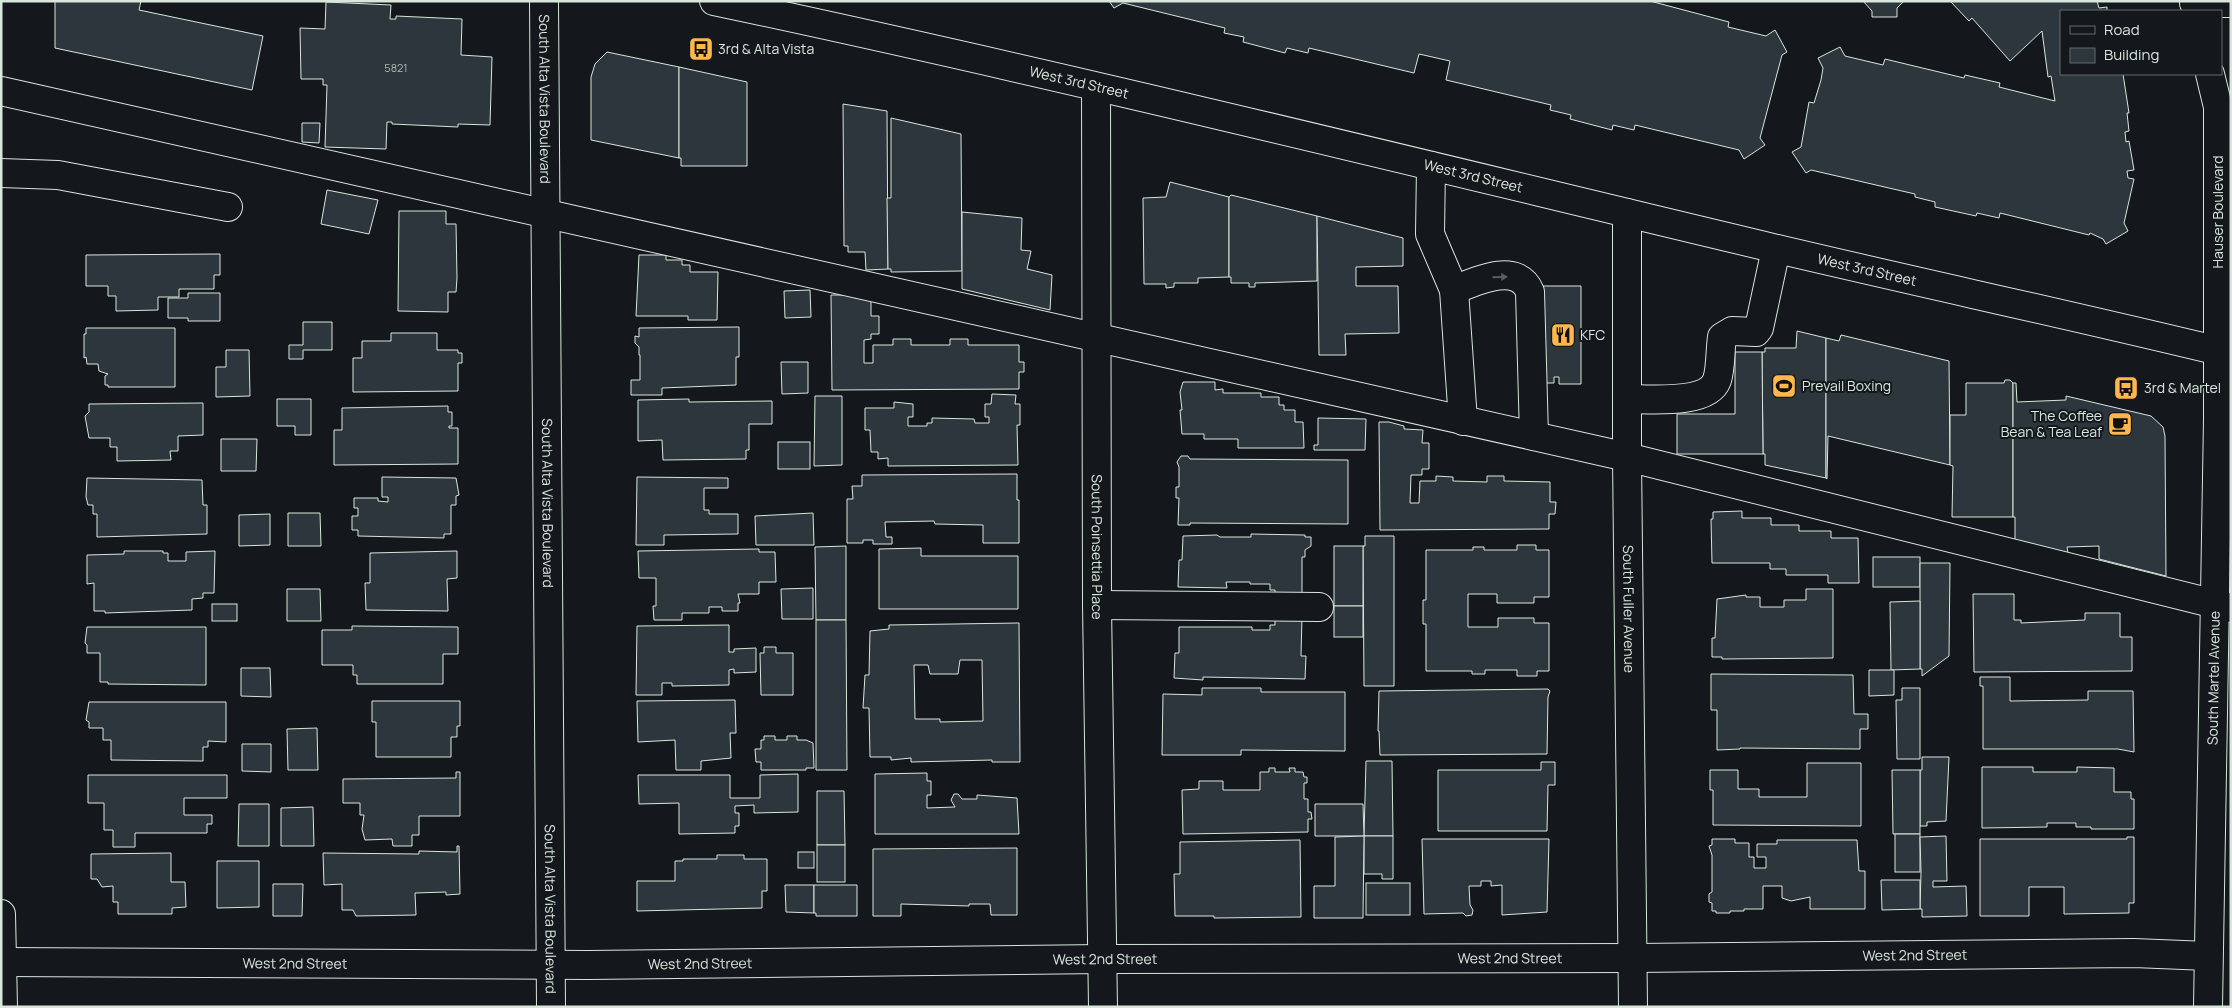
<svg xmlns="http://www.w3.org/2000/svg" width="2232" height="1008" viewBox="0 0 2232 1008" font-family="Manrope,sans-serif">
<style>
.building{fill:#2c363c;stroke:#d8e6dc;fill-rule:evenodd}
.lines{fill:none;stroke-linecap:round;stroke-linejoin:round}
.minor-casing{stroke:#d8e6dc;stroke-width:30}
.major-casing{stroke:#d8e6dc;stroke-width:30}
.minor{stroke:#14181c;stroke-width:28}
.major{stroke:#14181c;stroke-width:28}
.oneway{fill:#59605f}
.labels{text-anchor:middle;stroke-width:4;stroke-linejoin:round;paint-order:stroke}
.number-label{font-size:11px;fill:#adbab4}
.poi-label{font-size:14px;fill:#d8e6dc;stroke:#14181c;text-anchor:start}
.street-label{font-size:14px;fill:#d8e6dc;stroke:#14181c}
</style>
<rect width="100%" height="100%" fill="#14181c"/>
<!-- building -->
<g class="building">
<path d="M55,1H141L139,10L263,36L252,90L55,48Z"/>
<path d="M1109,1H1650L1729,22L1728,27L1766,36L1775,30L1787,52L1782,55L1760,138L1765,145L1744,159L1739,150L1635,125L1634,130L1613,125L1612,130L1570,119L1571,115L1550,110L1551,105L1446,80L1450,61L1419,54L1414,73L1309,48L1308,53L1287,48L1285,53L1243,42L1244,37L1224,33L1225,28L1123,3L1114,8Z"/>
<path d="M1863,1H1904L1897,8V17H1872V11Z"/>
<path d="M1950,1H2097L2099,8L2107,7V11H2061V74H2123L2129,113H2127L2129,131L2125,132L2126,142L2129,141L2134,170L2127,171L2128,178L2134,179L2124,223L2128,231L2106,244L2103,239L2090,233L2089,235L2000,213L1999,218L1977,213L1976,216L1935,207V202L1915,197V194L1811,170L1806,173L1792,152L1801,147L1809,102L1814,103L1821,80L1823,68L1818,58L1840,47L1845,56L1883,65L1885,59L1964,78L1965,75L2000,83L1999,87L2055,101L2051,76L2048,77L2042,31L2010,61L1972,18L1969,21Z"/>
<path d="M326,2L391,5L390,19H396V16L462,19L461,55L492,57L490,125L458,124V127L392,124V122H387L386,149L325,147L327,85H323V79H301L300,28L325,29Z"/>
<path d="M607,52L679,67V158L591,140V77L595,64Z"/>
<path d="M679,67L747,82V166H681V158H679Z"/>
<path d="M843,104L887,111L888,269L866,270L865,252H848V246H844Z"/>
<path d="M891,118L961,134L962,271L891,272V269H888L887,198H891Z"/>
<path d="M302,123H320L319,143L302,142Z"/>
<path d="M1170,182L1229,197V277L1198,278V283H1174V287L1166,288V284H1144L1143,198L1166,197Z"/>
<path d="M327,190L378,200L369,234L321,224Z"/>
<path d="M1231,195L1317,216V281L1255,283V287H1249V283H1231V277H1229V197Z"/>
<path d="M399,211H446V224H456L457,278L456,292H448V312L398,311Z"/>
<path d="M962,212L1022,218L1021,250L1031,251L1027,269L1052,275L1050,310L962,289Z"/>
<path d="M1317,216L1403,238V266L1356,267V286H1398L1399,333L1345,334L1346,355H1319Z"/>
<path d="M220,254V275H214V289H179V297H158V310L116,311V296H108V286H86V255Z"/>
<path d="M639,255H666V260H682V265H690V272H718L717,320H688V316H636Z"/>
<path d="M1540,286H1581V384H1559V377H1554V383H1541Z"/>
<path d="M810,290L811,317L785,318L784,291Z"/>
<path d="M188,293H220V321H188V318H168V298H188Z"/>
<path d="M831,295H855V298H871V316H879V334H871V339L864,340V363H873V345H893V339H911V345H950V339H968V345H1019V362H1024V372H1019V389L832,390Z"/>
<path d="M303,322H332V350H303V359H289V345H303Z"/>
<path d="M739,327V357H736V385L662,388V395H631V380H640V355H639V347L635,343V336L639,337V328Z"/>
<path d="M86,328H175V387H108V385H105V376L108,374L99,371L98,364H87L86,357L84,358V334H86Z"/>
<path d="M1797,331L1826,338V478L1765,465V454H1763L1762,352H1765V348H1796Z"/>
<path d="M391,333H437V350H458V353H462V363H458V391L353,392V358H362V341H391Z"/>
<path d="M1841,335L1949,361L1950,465L1828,436L1827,479L1826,478V338L1839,341Z"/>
<path d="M226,350H249L250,396L216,397V367H226Z"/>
<path d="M1735,352H1762L1763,454H1677V414H1735Z"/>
<path d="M781,362H808V393L782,394Z"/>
<path d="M2005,380H2010L2013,383V517H1952L1953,466L1950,465V415H1966V383H2004Z"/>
<path d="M1183,382H1215V390L1223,389V393H1261V397H1279V405H1284V410H1295V422H1303L1304,448H1238V439H1204V434H1182L1180,410H1182L1180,392Z"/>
<path d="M2013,383H2016L2017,402L2066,400V396L2151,416L2163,427L2165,436L2166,576L2099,559V546L2067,547L2068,553L2015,540V517H2013Z"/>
<path d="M992,394L1016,395L1015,404H1020V425H1017L1018,465L888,466V458L878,459V452H871L870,430H865V408H894V402L913,404V417H908V426H927V423H932V418L974,419L975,423H989V417H985V404H991Z"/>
<path d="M815,396H842V465L814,466Z"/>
<path d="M277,399H311V435H295V426H277Z"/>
<path d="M689,399V402L772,401V424H749V450H746V459L663,460L662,440L638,441V400Z"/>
<path d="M203,403V435L178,436V451H170L171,460L117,461V447H110V438H89L85,416L89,412V404Z"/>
<path d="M448,406V412H452V426H449V428H458V464L334,465V430H342V408Z"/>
<path d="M1318,418L1366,419L1365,450H1314V445H1318Z"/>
<path d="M1379,422H1389L1404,426V429L1423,430L1422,443H1429V469H1422V475H1411L1410,503H1419L1420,481H1436V476L1453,477V481L1487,482V476H1504V481L1550,482V502H1556L1555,514H1549V529L1380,530Z"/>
<path d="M221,439H257L256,471H221Z"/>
<rect x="778" y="442" width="32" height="27"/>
<path d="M1181,456H1188L1190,459L1348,460V524L1190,523V525H1178L1179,498H1176V487H1179V467L1177,462Z"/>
<path d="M1017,474V500H1019V543H983V525L935,524L934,521L885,522L886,537H892V544H873V540H863V543H847V499H853L852,486H862V475Z"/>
<path d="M382,477L456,478L459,495L456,496V505H451V534H444V538L358,536V530H352V516H358V508H354V498H378V501L388,502V497H382Z"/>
<path d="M637,477L728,478V488H704V510H709V514H738V534L664,535V545H636Z"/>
<path d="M87,478L202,480L203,505H207V534L97,537V514H93V505H88L86,497Z"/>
<path d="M1742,511V518H1771V525H1799V531H1831V538H1858L1859,583H1828V575H1786V569H1770V563H1712L1711,519H1713V512Z"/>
<path d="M288,513H320L321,546H288Z"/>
<path d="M813,513L814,545H756L755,516Z"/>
<path d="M270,514V545L239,546V515Z"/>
<path d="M1251,534L1305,535V537H1311V546L1305,550V557H1302V597H1275V590H1270V584H1250V582H1226L1227,588L1178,587L1179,560H1182L1183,536L1217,535L1220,537H1251Z"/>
<path d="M1365,536H1394V686H1364L1363,546H1365Z"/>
<path d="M1517,545H1536V550H1549V597H1534V603H1497V594H1468V627H1498V618H1534V623H1549V671H1537V676H1517V670H1485V674H1472V671H1426V624H1423V600H1426V550H1473V547H1484V550H1517Z"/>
<path d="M846,546V620H816L815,547Z"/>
<rect x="1334" y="546" width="29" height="60"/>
<path d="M921,548V556H1018V609H879V549Z"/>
<path d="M759,549V552H775L776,582H759V594H738L740,603H738V611H722V607H709V613H682V620H654L653,606H656V578H639L638,551Z"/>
<path d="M124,551H163V553H168V561H186V552L215,551L214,593H203V598L192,599V610L105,613V611H94V583L87,584V555L124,554Z"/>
<path d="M457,551V578L447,579L448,611L366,610L365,583H370V553Z"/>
<rect x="1873" y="557" width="47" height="30"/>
<path d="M1920,563H1950L1949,656L1922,676V669H1920Z"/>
<path d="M813,588V619H782L781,589Z"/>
<path d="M287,589H320L321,621H287Z"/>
<path d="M1806,589H1833V658L1722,659V657H1712V638H1715L1717,599L1746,595V597H1760V607H1784V600H1806Z"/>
<path d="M1973,594H2014V620H2021V623L2085,620V613H2120V637H2132V671L1974,672Z"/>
<path d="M1920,601V669L1891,670L1890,602Z"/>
<rect x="212" y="604" width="25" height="17"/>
<rect x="1334" y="606" width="29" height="31"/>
<path d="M1275,616H1302L1301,656H1306L1305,679L1203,677V680L1174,678L1175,653H1179V627H1252V630H1270V625H1275Z"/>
<path d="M816,620H846L847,770H816Z"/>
<path d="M1019,623L1020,762H992V760L911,762V758L891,760V757H870L869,708H863L865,675H869L870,631L889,629V625ZM960,660H982L983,721L940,722V719H915L914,665H928L930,674H958Z"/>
<path d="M729,625V652H734V649L756,648V672L734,673V669L729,670V685L672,686V683H662V695H636L637,626Z"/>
<path d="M352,626L458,627V654H443V684H357V675H353V665H322V630H352Z"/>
<path d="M87,627H206V685L108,684V682H100V653H87V645L85,643Z"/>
<path d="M764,647H776V653H793V695H761L760,653H764Z"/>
<path d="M241,668H270L271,697L241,696Z"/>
<path d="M1869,670H1894V695L1869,696Z"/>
<path d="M1711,674L1853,675L1854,714H1868V729H1860V749L1740,748V749L1717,750V710H1711Z"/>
<path d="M1980,677H2010V701L2088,700V691H2133L2134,752L2118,749H1983V686H1980Z"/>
<path d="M1202,688H1261V692H1345V751L1241,750V755H1162L1163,694L1202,695Z"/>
<path d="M1902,688H1920V759H1897L1896,700H1902Z"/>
<path d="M1548,689L1550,691L1548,697L1547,754L1380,755L1379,731H1378L1379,691Z"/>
<path d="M735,700L736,733H730L731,758L701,761V770H676L675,740L638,742L637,701Z"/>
<path d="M372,701H460V726H457V737H451V757H376V722H372Z"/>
<path d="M89,702H226V742L208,741V747H203V761L111,760V740H103V728H89V722L86,720Z"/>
<path d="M317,728L318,770H288L287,729Z"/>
<path d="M764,736H775V740H787V736H797V740H806L813,743L814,768H806V770H761V762H756L755,749H761V740H764Z"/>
<path d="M242,744H271V772L242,771Z"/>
<path d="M1922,757H1949L1946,821L1927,822V826H1920V770H1922Z"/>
<path d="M1366,761H1392L1393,836H1364Z"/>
<path d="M1541,762H1555V785H1548L1547,831H1438V770H1541Z"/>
<path d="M1807,763H1861V826L1713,825V790H1710V770H1738V789H1759V797H1807Z"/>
<path d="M1982,767H2033V772H2077V767L2114,768V792H2131V799H2134V829H2091V827H2076V823H2047V827L1982,828Z"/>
<path d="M1269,768H1275V772H1290L1289,768H1295V772H1303L1304,777H1307V783H1304V799H1308V812H1311L1312,819H1308V832L1183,834L1182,790L1199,789V781H1223V790H1260V772H1269Z"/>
<path d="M1892,770H1920V834H1893Z"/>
<path d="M456,772H460V816H419V835H412V846H393L392,839L365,840L362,829L364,815H360V803H343V779L456,778Z"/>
<path d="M927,773V781H931V795H927V808L955,807L951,800L954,794H958L962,799H977V795L1017,798L1019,834H875V774Z"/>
<path d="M798,774V812L754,813V805L735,806V813H739V826H735V833L679,834V803L639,804L638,775H730V798H760V775Z"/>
<path d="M88,775H227V798H184V815H212V824H207V833H135V847H113V830H104V803H88Z"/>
<path d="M817,791H844L845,845H817Z"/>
<path d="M239,804H269V846H238Z"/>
<path d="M1315,804H1363L1364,836H1315Z"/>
<path d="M313,807L314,846H281V808Z"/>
<rect x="1895" y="834" width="25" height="38"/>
<path d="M1364,836H1393V879H1382V874H1364Z"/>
<path d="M1364,836L1363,918H1314V886H1335V837Z"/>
<path d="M1946,836L1947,881H1933V887L1966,886L1967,916L1922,917V909H1920L1921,872L1920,837Z"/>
<path d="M2127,837H2134V903H2129V913L2064,914V887H2029V916H1980V839H2127Z"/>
<path d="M1422,839H1549L1547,912L1502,915V885L1491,886V881H1481V886H1469L1470,905L1473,910L1472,915L1466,916L1463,913L1424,914Z"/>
<path d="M1712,839H1735V843H1749V857H1754V868H1766V857H1757V844H1777V840H1857L1859,871H1865V909H1810V897L1791,901L1782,898V886H1763V909H1744V911H1730V913H1716V911H1712V903L1709,902V894L1712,892V855L1709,846L1712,845Z"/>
<path d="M1300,840L1301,917L1214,918V916H1175L1174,874H1180V842Z"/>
<rect x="817" y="845" width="28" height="37"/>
<path d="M457,846H459L460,894L446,895V892L415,893L416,915L356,916L353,910H342V884L324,885L323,853L419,854V851L457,852Z"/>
<path d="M1017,848V915H991L990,904H969V906L901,904V916H873V849Z"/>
<rect x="798" y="852" width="16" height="16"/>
<path d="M171,853V882H185L186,907L172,908V914H118V902H113V886L102,887L97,879H91V854Z"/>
<path d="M717,855H744V859H767V891H762V908L637,911V881H675V861H683V859H717Z"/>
<path d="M217,861H259V907L217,908Z"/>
<path d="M1881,880H1920V909L1882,910Z"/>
<rect x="1366" y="883" width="44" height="32"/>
<path d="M273,884H303L302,916H273Z"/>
<path d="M785,885H814V913L786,912Z"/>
<path d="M814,885H857V916H816V913H814Z"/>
</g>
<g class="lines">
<defs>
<g id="minor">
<path id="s1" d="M544,1L551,1007"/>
<path d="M2194,3H2231"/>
<path id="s2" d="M1096,88L1097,605L1103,1007"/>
<path d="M1,91L1627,457L2231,608"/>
<path d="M1431,166L1430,234L1454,290L1463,421"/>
<path d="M1,173L58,175L228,207"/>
<path id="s3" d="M1627,213V457L1633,1007"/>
<path d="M1454,290C1476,281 1518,261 1530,292L1534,436"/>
<path d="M1627,399C1649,399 1708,405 1717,380C1721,368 1720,350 1722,337L1732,331L1756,332L1759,328L1776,249"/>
<path d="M1097,605L1319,607"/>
<path d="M1,914L3,1007"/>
<path id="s4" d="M1,962L588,965L1103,959L1634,958L2134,953L2208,956"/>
<path id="s5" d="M2208,1007L2218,419V107L2210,74"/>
</g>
<g id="major">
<path id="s6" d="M714,1C1068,76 1421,164 1773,248C1925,284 2079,317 2231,354"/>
</g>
</defs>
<!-- minor casing -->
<use href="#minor" class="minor-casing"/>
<!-- major casing -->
<use href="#major" class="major-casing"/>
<!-- minor -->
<use href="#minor" class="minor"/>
<!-- major -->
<use href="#major" class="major"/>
</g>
<!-- one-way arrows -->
<defs><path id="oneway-solid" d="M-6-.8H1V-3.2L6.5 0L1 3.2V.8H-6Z" transform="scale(1.25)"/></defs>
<use class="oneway" href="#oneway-solid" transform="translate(1500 277) rotate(-2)"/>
<!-- icons -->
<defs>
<symbol id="bus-square" viewBox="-11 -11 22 22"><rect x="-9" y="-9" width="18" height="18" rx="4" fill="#ffb74d" stroke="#14181c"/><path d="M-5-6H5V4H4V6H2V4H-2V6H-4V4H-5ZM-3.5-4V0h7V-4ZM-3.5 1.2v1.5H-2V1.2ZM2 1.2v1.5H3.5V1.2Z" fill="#111"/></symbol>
<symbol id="restaurant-square" viewBox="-11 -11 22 22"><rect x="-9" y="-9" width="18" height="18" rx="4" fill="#ffb74d" stroke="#14181c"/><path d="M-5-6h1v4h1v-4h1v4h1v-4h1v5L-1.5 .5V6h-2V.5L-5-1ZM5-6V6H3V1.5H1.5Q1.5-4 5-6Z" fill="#111"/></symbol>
<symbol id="stadium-square" viewBox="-11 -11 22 22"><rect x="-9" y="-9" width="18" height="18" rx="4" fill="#ffb74d" stroke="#14181c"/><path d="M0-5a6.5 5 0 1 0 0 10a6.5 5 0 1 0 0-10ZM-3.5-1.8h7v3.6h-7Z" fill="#111"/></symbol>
<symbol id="cafe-square" viewBox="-11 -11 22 22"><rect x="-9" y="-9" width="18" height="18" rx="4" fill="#ffb74d" stroke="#14181c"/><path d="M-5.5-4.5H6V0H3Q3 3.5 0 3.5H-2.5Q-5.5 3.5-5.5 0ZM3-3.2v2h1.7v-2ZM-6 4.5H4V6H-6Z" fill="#111"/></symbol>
</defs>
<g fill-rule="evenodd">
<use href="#bus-square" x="687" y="35" width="28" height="28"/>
<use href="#restaurant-square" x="1549" y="321" width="28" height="28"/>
<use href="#stadium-square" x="1770" y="372" width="28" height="28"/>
<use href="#bus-square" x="2112" y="374" width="28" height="28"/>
<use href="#cafe-square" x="2106" y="410" width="28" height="28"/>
</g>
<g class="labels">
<!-- number labels -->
<g class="number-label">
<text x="396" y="72">5821</text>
</g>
<!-- poi labels -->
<g class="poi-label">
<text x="718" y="54">3rd &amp; Alta Vista</text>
<text x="1580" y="340">KFC</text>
<text x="1802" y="391">Prevail Boxing</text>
<text x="2144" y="393">3rd &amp; Martel</text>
<text x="2102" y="421" text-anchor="end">The Coffee<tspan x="2102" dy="16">Bean &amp; Tea Leaf</tspan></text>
</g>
<!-- street labels -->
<g class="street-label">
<text dy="5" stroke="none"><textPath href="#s6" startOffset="374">West 3rd Street</textPath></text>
<text dy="5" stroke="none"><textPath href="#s1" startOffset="98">South Alta Vista Boulevard</textPath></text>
<text dy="5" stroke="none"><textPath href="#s6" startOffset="779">West 3rd Street</textPath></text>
<text transform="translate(2218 212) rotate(-90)" y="5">Hauser Boulevard</text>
<text dy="5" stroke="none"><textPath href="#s6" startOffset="1184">West 3rd Street</textPath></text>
<text dy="5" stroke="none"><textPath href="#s1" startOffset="502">South Alta Vista Boulevard</textPath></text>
<text dy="5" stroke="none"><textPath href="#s2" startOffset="459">South Poinsettia Place</textPath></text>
<text dy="5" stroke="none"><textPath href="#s3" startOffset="396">South Fuller Avenue</textPath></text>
<text dy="5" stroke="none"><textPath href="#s5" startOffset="329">South Martel Avenue</textPath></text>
<text dy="5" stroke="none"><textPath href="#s1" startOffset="908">South Alta Vista Boulevard</textPath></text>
<text dy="5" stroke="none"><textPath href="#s4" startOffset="1914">West 2nd Street</textPath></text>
<text dy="5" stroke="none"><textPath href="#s4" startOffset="1509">West 2nd Street</textPath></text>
<text dy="5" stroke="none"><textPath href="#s4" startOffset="1104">West 2nd Street</textPath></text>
<text dy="5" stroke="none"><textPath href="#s4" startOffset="294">West 2nd Street</textPath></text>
<text dy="5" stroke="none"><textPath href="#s4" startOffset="699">West 2nd Street</textPath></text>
</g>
</g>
<!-- border -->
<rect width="2232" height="1008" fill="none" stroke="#d8e6dc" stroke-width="5"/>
<!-- legend -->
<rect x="2060" y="10" width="162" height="65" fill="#14181c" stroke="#626a69"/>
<rect x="2070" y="26" width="25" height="8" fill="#14181c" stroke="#626a69"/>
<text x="2104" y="35" font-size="15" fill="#d8e6dc">Road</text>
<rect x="2070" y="48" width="25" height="15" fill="#2c363c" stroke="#626a69"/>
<text x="2104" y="60" font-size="15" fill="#d8e6dc">Building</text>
</svg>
